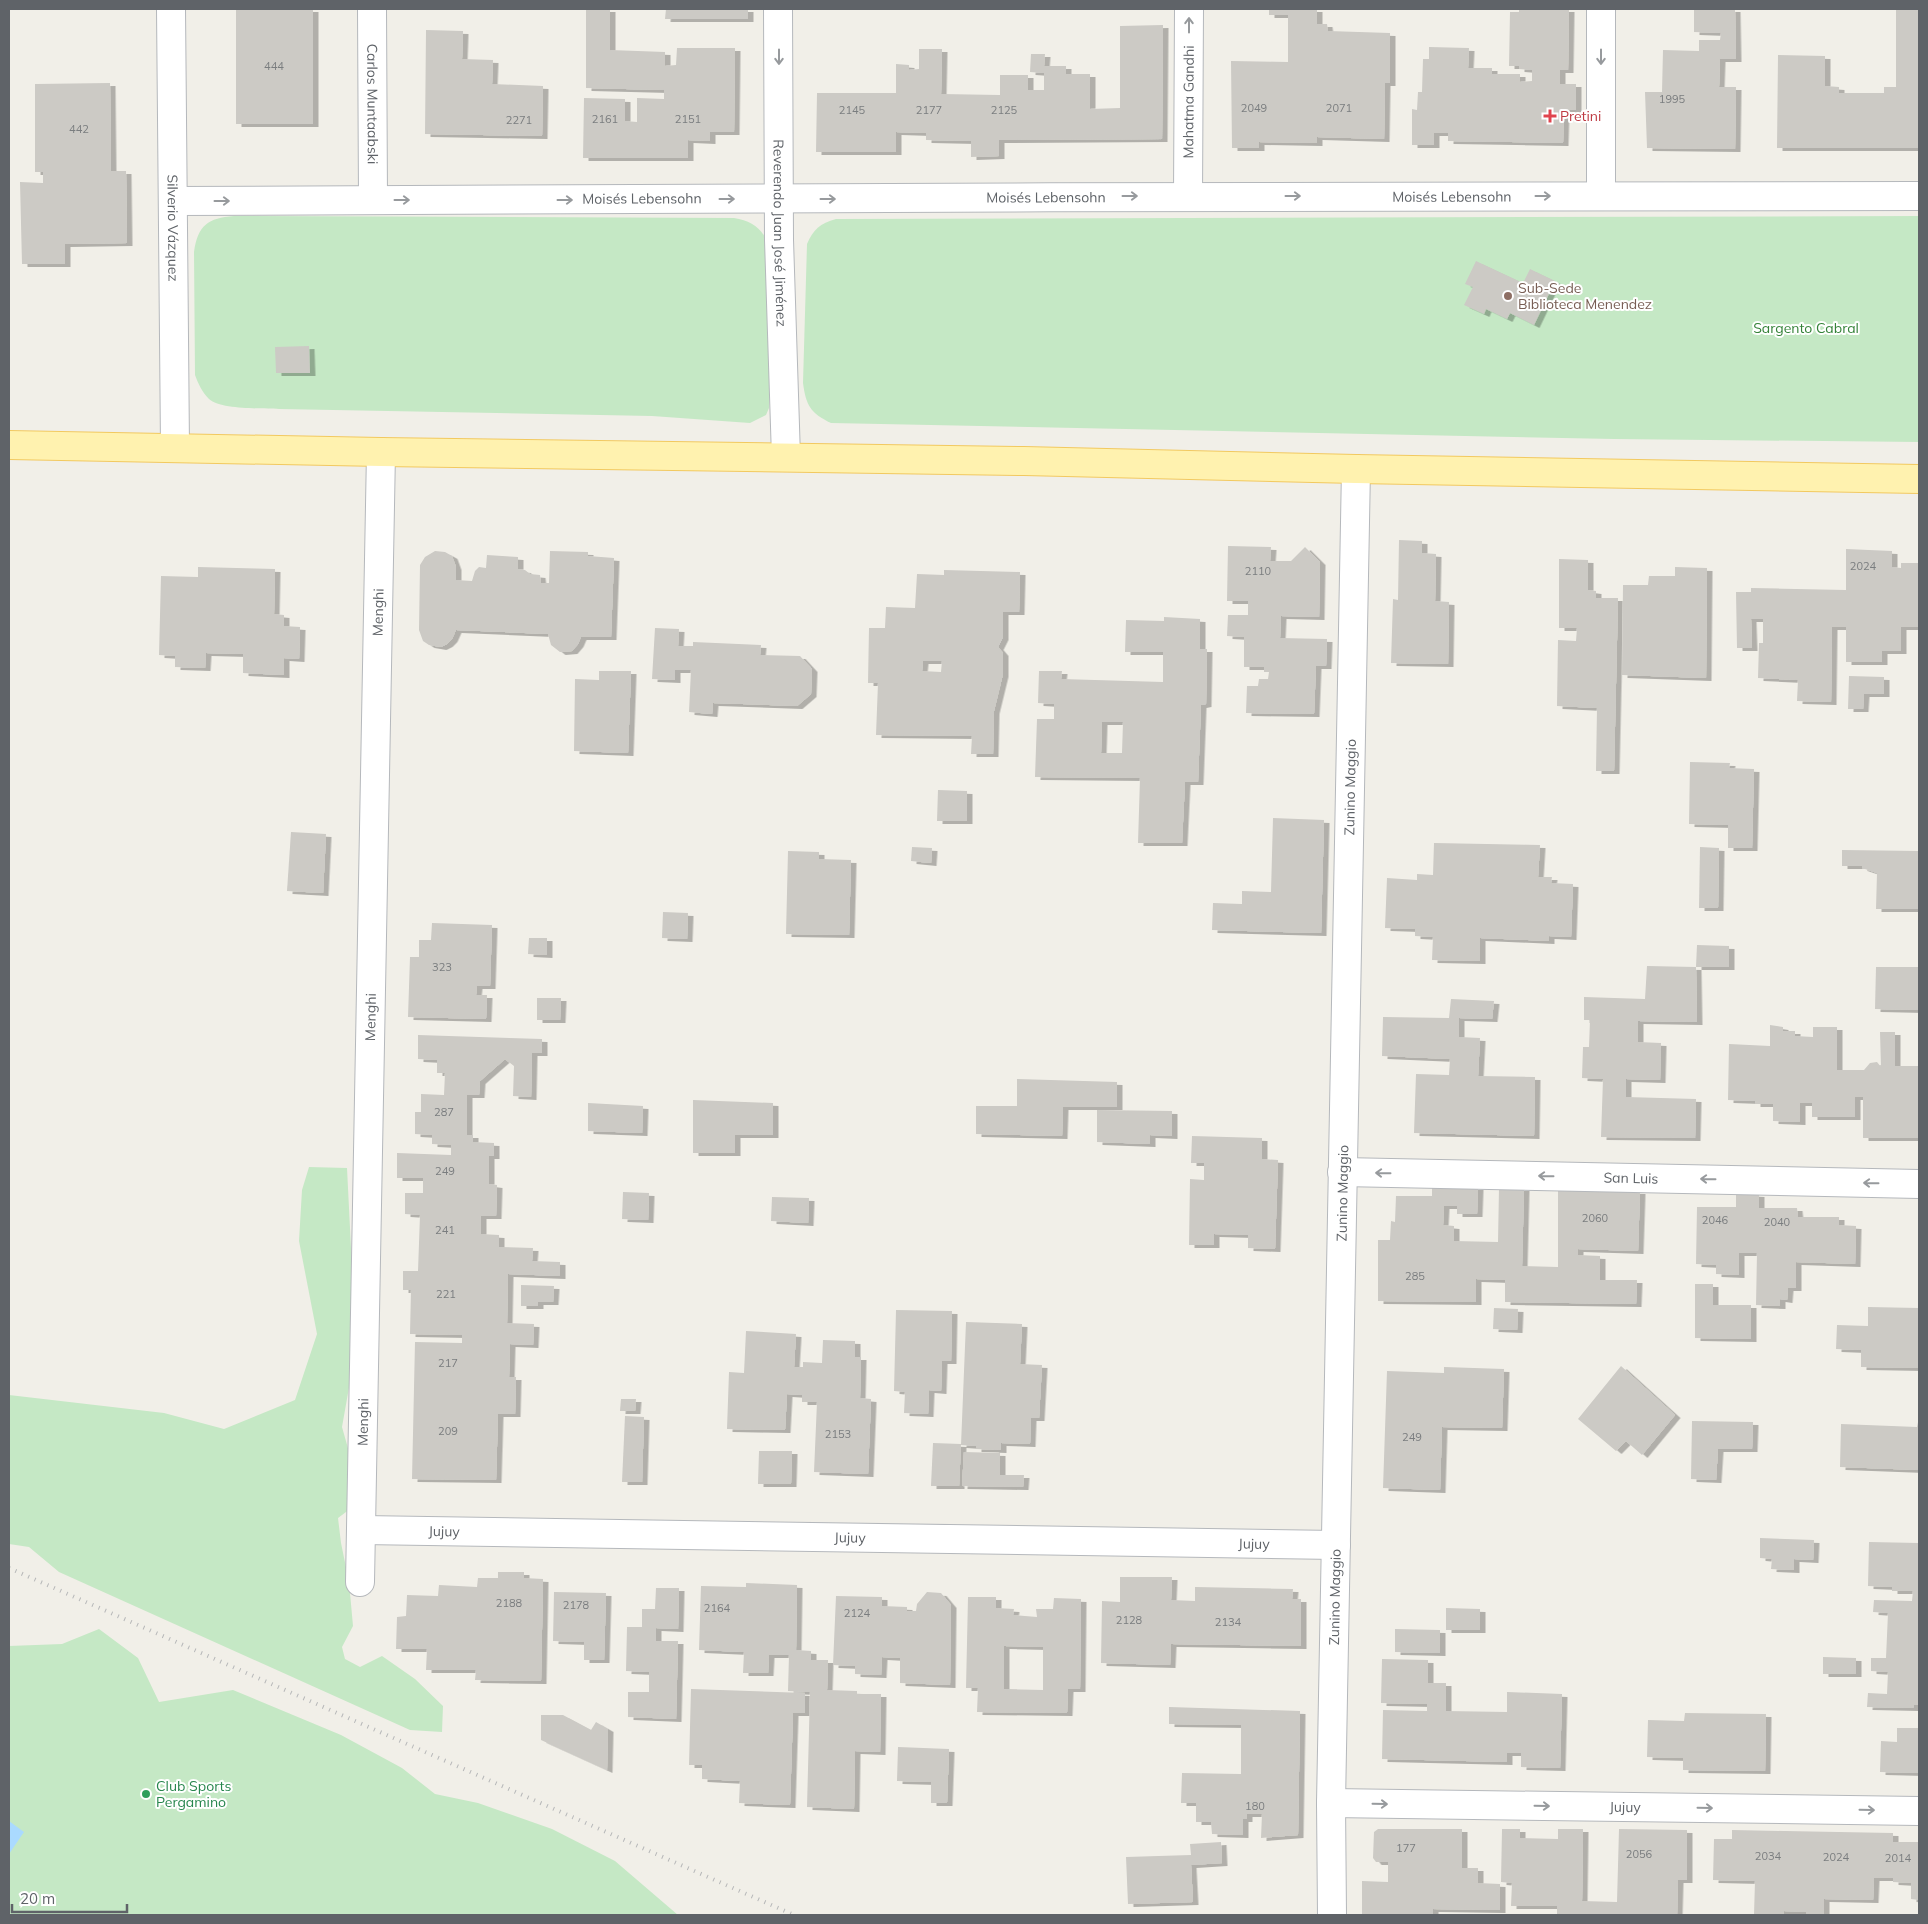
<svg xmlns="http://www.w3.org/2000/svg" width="1928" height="1924" viewBox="0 0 1928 1924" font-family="Mulish,sans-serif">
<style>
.green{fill:#c5e8c5}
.water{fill:#aadaff}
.building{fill:#cccac5;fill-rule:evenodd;filter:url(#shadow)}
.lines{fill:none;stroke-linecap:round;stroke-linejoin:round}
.minor-casing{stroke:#b5b8bc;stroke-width:30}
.primary-casing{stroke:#f2c960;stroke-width:30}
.minor{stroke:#fff;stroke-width:28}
.primary{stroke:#fff2af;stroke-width:28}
.rail{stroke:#b6b7b8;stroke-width:4;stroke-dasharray:1 6;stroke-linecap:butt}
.oneway{stroke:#979a9d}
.health-dot{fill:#e0444e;stroke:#fff;stroke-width:2}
.education-dot{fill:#8d6e63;stroke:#fff;stroke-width:2}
.leisure-dot{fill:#2e9e5b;stroke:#fff;stroke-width:2}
.labels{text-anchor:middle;stroke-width:4;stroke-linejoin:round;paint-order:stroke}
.number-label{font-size:11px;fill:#7a7d7f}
.street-label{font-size:14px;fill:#5f6368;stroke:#fff}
.health-label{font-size:14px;fill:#be3a42;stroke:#fff;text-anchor:start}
.education-label{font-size:14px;fill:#785e54;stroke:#fff;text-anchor:start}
.park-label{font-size:14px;fill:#348238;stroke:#fff}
.leisure-label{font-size:14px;fill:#27864d;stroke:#fff;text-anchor:start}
</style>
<defs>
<filter id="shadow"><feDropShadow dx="5.5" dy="3" stdDeviation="0" flood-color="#0004"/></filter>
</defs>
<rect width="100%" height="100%" fill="#f1efe8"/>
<!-- green -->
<g class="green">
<path d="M234,216L734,218C751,221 761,227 768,243L770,382L769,408L766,415L750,423L652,416L279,409C263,408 221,410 209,399C202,392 198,383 195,375L194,252C198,225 208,218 234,216Z"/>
<path d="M1919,216V442L1614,439L831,423C810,413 806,405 803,383L807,244C813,230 820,223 836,219Z"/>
<path d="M309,1167L347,1168L356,1348L342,1427L353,1466L350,1509L338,1518L341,1543L349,1582L353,1626L342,1647L345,1659L360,1667L382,1656L415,1679L443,1706L442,1732L410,1730L59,1572L29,1547L9,1544V1395L164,1413L224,1429L295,1400L317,1334L299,1241L302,1190Z"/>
<path d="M99,1629L138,1658L159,1702L233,1690L341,1735L402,1768L435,1794L478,1803L552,1829L615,1861L678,1915H9V1646L62,1644Z"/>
</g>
<!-- water -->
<path class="water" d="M9,1821L24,1832L9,1854Z"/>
<!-- building -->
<g class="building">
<rect x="236" y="9" width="77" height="115"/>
<path d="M586,9H610V50L665,52V66L676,65L677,48H735L734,132H710V141L688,140V158H583L584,98L625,99V121L637,122V98L664,99V90L586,88Z"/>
<path d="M666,9H748V19H665Z"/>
<path d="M1269,9H1317V24H1327L1328,31L1390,33V83H1385L1384,139L1317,137V143L1259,142V148H1232L1231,61L1288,62V15H1269Z"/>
<path d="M1519,9H1569L1568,70H1560V84H1576V110L1564,109L1563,143L1448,141V133H1434V145H1412V109L1417,110L1418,92H1422L1423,59H1429V47L1469,48L1468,68H1492V74H1520V82L1532,81V70L1519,69V66H1509L1510,12H1519Z"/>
<path d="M1694,9H1735L1736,59H1720L1719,87H1736L1735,149L1647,148L1645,92H1662L1663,50L1699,51V40H1720L1721,33L1694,32Z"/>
<path d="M1896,9H1919V148H1777L1778,55L1825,56V86L1839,87V93H1884V87H1896Z"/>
<path d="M1163,25L1162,139L999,140V156L971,157V141L926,140V133L896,132V152H816L817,93H896V64L909,65V70L919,69V49H942L941,94L1000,95V75H1028V90H1044V73L1030,72L1031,54H1045L1044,66H1066V74H1090V109L1120,108V26Z"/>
<path d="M426,30L463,31L462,59L493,60L492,84L543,86L542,136L425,134Z"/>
<path d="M110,83L111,171H126L127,243L65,244V264H22L20,182L43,183V172H35V84Z"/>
<path d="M1476,261L1523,283L1530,269L1555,281L1534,325L1510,313L1507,319L1486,309L1484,314L1464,305L1473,287L1465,284Z"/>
<path d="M309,346L310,373H276L275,347Z"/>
<path d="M1399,540L1422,541V553L1436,554L1435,601L1449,602L1448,664L1391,663L1393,599L1398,600Z"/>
<path d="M1228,546L1271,547L1270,561H1291L1305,547L1320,562L1319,617L1281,616L1280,638L1327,639L1326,666H1316L1314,714L1246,713L1247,686H1258L1259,679H1268L1269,672H1264V667H1244V637L1227,636L1228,615H1248V601H1227Z"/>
<path d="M1846,549L1892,551V567L1901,568V563H1919V627H1901V651H1882V662H1846V627H1832L1831,702L1797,701L1798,680L1758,678L1759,643H1763V619H1751L1752,648H1737L1736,592H1751V588L1846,590Z"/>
<path d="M435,551L445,552L452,556L456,567V580L472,581L475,571L479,567L486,568L487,555L518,557V569L525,570L530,574L540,575L541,583H549L550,551L588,552V556L614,558L611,637H581L578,644L572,651L560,652L551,645L548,634L456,630L452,639L447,644L441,647L429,645L423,641L419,630L420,565L425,557Z"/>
<path d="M1559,559L1588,560V590L1596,591V598H1618L1614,771H1596L1597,708L1557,706L1558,640L1576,641L1577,628H1559Z"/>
<path d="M198,567L275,569L274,614L284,615V626L300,627L299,659L284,658V675L243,673V654L206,653L205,668L175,667V656L159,655L161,576L198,577Z"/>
<path d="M1675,567L1707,568L1706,678L1622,675L1623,585H1648L1649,576H1675Z"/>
<path d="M944,570L1020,572L1019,612H1003V637L998,647L1003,653V674L994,711L993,754H971L972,736L876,735L878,683H868L869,628H885L886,607L915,608L917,574L944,575ZM923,661H942L941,672L922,671Z"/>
<path d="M1164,617L1200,619V649H1207L1206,704L1201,705L1198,782H1185L1182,843H1138L1140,778L1035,777L1037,719H1054V704L1038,703L1039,671H1062L1061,679L1163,682V652H1125L1126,620L1164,621ZM1102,722H1123L1122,753H1101Z"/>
<path d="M655,628L679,629L678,646H693V642L761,645L760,655L800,656L812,669L811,694L797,706L713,703L712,714L689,712L691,670H675V680L652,679Z"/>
<path d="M599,671H631L628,753L574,751L575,679L599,680Z"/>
<path d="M1849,676L1884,677V694H1864L1863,709H1848Z"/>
<path d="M1690,762L1730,763L1729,768L1754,769L1752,848H1728V825L1689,824Z"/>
<path d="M938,790L967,791V821H937Z"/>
<path d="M1273,818L1324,820L1321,933L1212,930L1213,903L1242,904V891L1271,892Z"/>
<path d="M291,832L326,834L323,893L287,891Z"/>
<path d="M1434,843L1540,845L1538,877H1552L1551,883L1573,884L1571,937L1549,936V941L1480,938V961L1432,960L1433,937L1415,936V929L1385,928L1387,878L1417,880V874L1433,875Z"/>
<path d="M912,847L932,848L931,863L911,861Z"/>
<path d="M1700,847L1719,848L1718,908H1699Z"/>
<path d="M1842,850L1919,851V909H1876L1877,873L1862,868V866H1842Z"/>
<path d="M788,851L819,852V859L851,860L849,935L786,934Z"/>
<path d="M663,912L688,913L687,939L662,938Z"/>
<path d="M432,923L492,925L490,986H477L476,995H487L486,1019L408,1017L410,957H419V940H431Z"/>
<path d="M529,938H547V955L528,954Z"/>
<path d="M1697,945L1729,946V967H1696Z"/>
<path d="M1647,966L1696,967L1697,1022L1638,1021V1042L1661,1043L1660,1080L1626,1079V1097L1696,1099L1695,1138L1601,1137L1603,1079L1582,1078L1583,1047H1589L1590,1020H1584V997L1645,999Z"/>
<path d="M1876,967H1919V1010L1875,1009Z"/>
<path d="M537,998H561L560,1020H537Z"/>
<path d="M1451,999L1494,1001L1492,1019L1459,1018V1037L1480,1038L1478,1076L1535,1077L1534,1136L1414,1133L1416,1074L1449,1075L1450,1059L1382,1056L1383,1017L1449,1018Z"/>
<path d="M1770,1025L1783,1027V1031H1795V1036L1813,1037V1027H1837V1070H1864L1870,1063L1877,1062L1881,1067L1880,1032H1895V1066H1919V1138H1863V1097H1855V1117H1812V1103H1800V1122L1773,1121V1104H1755V1101L1728,1100L1729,1044L1770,1046Z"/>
<path d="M418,1035L542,1039V1053H532L531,1097L513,1096L514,1066L505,1059L480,1081L479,1095H467V1135H473V1142L494,1143V1156H489V1184L497,1185L496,1216H481V1234L499,1235V1247L533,1248L532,1261L560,1262V1276L508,1274L507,1323L534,1324L533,1345L510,1344L509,1377H516L515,1414H498L496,1480L412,1479L415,1342L462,1343V1335L410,1334L411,1290H403V1271H418L420,1215L405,1214V1193H423V1178H397V1153L451,1155V1145L432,1144V1135L415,1134V1112H421V1094L444,1095L445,1073H437V1060L418,1059Z"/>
<path d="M1017,1079L1117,1082V1107H1063L1062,1136L976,1134V1106H1017Z"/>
<path d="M693,1100L773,1103V1135H735V1153H693Z"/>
<path d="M588,1103L643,1106L642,1133L588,1131Z"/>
<path d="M1097,1110L1172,1111V1136L1150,1135V1144L1097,1142Z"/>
<path d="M1192,1136L1262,1138V1159L1278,1160L1275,1249L1248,1248V1235L1214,1234V1245H1189L1190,1179L1204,1180V1163H1191Z"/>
<path d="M1432,1187H1478L1477,1214H1457V1206H1444L1443,1225L1454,1226V1241L1498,1242L1499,1188H1524L1522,1266L1558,1267V1189L1640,1191L1638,1251L1578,1249V1255L1600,1256V1280H1637L1636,1304L1505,1302V1280L1476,1279V1302L1378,1301V1240H1390L1391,1221L1395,1222L1396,1196H1432Z"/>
<path d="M623,1192L649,1193L648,1220L622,1219Z"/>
<path d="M1736,1193L1759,1194V1208H1797L1798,1217H1839V1225L1856,1226L1855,1264L1796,1262V1288H1788L1787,1300L1780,1299V1306L1756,1305L1757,1253H1739V1275L1716,1274V1265L1696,1264L1697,1207H1736Z"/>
<path d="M772,1197L809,1198L808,1223L771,1221Z"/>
<path d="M1695,1284H1713V1305H1751V1339L1695,1338Z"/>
<path d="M521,1285L554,1286L553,1302H538V1306H521Z"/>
<path d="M1868,1307L1919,1308V1368L1861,1367V1350L1836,1349L1837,1325L1868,1326Z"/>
<path d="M1494,1308L1518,1309L1517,1330L1493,1329Z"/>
<path d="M896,1310L952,1311L951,1361H942L941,1391L929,1390L928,1414L904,1413L905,1392L894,1391Z"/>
<path d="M966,1322L1022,1324L1020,1364L1042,1365L1039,1418H1031L1030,1444L1001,1443V1450L976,1449V1446L961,1445Z"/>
<path d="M746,1331L796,1334L794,1367H803V1362L822,1363L823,1340L855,1341V1357H861L860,1398L871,1399L868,1474L814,1472L817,1402H802V1395L787,1394L785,1430L727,1429L729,1372L744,1373Z"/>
<path d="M1621,1366L1675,1415L1642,1455L1626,1441L1616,1451L1578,1419Z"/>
<path d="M1444,1367L1504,1369L1502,1428L1442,1427L1440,1490L1383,1488L1387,1371L1444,1373Z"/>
<path d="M621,1399H636L635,1411H620Z"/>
<path d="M625,1416L644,1417L642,1482H622Z"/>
<path d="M1692,1421L1753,1422L1752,1449H1718L1716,1480L1691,1479Z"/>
<path d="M1918,1422H1919V1470L1840,1467L1841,1424L1917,1427Z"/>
<path d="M933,1443L961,1444L959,1486H931Z"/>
<path d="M759,1451H792L791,1484H758Z"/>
<path d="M964,1452L1000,1453V1475H1024L1023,1487L962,1486Z"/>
<path d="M1760,1538L1814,1540L1813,1560L1794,1559V1570L1771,1569L1772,1559L1760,1558Z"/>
<path d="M1869,1542L1919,1543V1705H1914L1913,1708L1867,1707L1868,1693L1887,1694L1888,1672L1871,1671V1658H1886L1888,1613L1873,1612L1874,1600L1912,1601L1913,1591H1892V1587L1868,1586Z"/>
<path d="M498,1572H524V1578L543,1579L541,1681L475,1680L476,1670H426L427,1649H396L397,1617L406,1616L407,1595L438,1596L439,1585L477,1587L478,1578H498Z"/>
<path d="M1120,1577H1172L1171,1600L1195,1601V1587L1293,1589L1292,1599H1301V1646L1171,1644L1170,1665L1101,1663L1102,1601L1120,1602Z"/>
<path d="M746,1583L797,1585L796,1650L811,1651V1660H828L827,1690L857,1691V1694H881L880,1752L855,1751L854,1809L807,1807L810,1692L788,1691L789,1655H769L768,1673H743L744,1652L699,1650L701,1586L746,1587Z"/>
<path d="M656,1588H679L678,1629L656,1628V1641H678L676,1719L628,1717V1692H649V1672L626,1671L627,1627H642V1609H655Z"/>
<path d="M554,1592L606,1593L604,1660H584V1642L553,1641Z"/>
<path d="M927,1592L941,1593L951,1605L950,1685L900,1683V1658L882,1657L881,1675L855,1674V1666L833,1665L836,1596L882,1597V1606L907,1607V1611H916L917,1604Z"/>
<path d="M968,1597H996V1608L1014,1609L1013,1615L1037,1617L1036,1609H1053L1054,1598L1081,1599L1080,1689H1068L1067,1713L977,1712L978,1688H966ZM1004,1646L1043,1647V1690L1004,1689Z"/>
<path d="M1446,1608L1480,1609V1630H1446Z"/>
<path d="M1395,1629L1440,1630V1653L1395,1652Z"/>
<path d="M1823,1657L1856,1658V1674H1823Z"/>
<path d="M1382,1659L1428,1660V1683H1446V1711L1507,1712V1692L1562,1694L1560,1768L1521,1767V1753H1507V1762L1382,1759L1383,1710L1427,1711V1704L1381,1703Z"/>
<path d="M691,1689L805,1693V1713H793L790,1805L739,1803L740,1781L702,1779V1765H689Z"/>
<path d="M1169,1707L1300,1711L1298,1835L1261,1838L1262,1814H1247V1819H1243V1835L1212,1834L1211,1822H1196V1803H1181L1182,1773L1241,1774V1725L1169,1724Z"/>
<path d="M1685,1713L1766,1714L1765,1771L1683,1770V1758L1647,1757L1648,1720L1684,1721Z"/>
<path d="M541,1715H563L591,1730L596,1722L608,1729L607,1770L541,1740Z"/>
<path d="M1897,1728H1919V1773L1880,1772L1881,1741L1897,1742Z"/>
<path d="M898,1747L949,1749L947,1803H931V1782L897,1781Z"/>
<path d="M1378,1829H1462V1868H1478V1883L1500,1884V1910L1433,1909V1915H1362V1881L1388,1882V1862H1376L1373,1858L1374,1832Z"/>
<path d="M1502,1829H1520V1838L1558,1839V1829H1583L1582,1901L1617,1902L1619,1829L1687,1830V1880H1678L1677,1915H1557V1906H1511L1512,1883L1501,1882Z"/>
<path d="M1732,1830L1893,1833V1842H1919V1900L1911,1899V1883L1893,1882V1878H1874L1873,1900L1824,1899V1915H1806V1912L1784,1911V1915H1754L1755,1881L1713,1880L1714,1839H1732Z"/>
<path d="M1221,1842L1222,1863L1191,1865L1193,1902L1128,1904L1126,1857L1191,1855L1190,1844Z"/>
</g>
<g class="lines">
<defs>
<g id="minor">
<path id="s1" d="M171,9L175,447"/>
<path id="s2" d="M372,9L373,200"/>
<path id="s3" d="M778,9L779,240L786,457"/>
<path d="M1601,9V196"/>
<path id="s4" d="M1188,196L1189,9"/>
<path id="s5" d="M174,201C756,197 1337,197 1919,196"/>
<path id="s6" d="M1342,1172L1919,1184"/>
<path id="s7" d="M362,1530L1336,1545"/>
<path id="s8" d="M360,1582L381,452"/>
<path id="s9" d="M1331,1803L1919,1811"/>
<path id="s10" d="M1332,1915L1331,1803L1356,469"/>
</g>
<path id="primary" d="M9,445L381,452L1024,461L1356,469L1919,479"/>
</defs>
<!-- minor casing -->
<use href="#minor" class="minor-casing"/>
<!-- primary casing -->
<use href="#primary" class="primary-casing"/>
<!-- minor -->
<use href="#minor" class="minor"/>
<!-- primary -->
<use href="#primary" class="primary"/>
<!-- rail -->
<path class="rail" d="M9,1568L794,1915"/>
</g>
<!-- one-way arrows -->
<defs><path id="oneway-shaft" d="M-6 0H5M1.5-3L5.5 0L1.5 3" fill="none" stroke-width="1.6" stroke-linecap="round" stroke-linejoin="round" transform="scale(1.25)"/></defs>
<g class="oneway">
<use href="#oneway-shaft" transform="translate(1189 25) rotate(-90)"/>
<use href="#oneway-shaft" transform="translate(779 57) rotate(90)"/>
<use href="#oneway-shaft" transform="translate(1601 57) rotate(90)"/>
<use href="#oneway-shaft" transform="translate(1130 196)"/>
<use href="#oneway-shaft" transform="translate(1293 196)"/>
<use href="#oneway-shaft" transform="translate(1543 196)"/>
<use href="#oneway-shaft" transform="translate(727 199)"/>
<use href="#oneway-shaft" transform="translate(828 199)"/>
<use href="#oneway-shaft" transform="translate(402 200)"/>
<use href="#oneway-shaft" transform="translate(565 200)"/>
<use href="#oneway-shaft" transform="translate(222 201)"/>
<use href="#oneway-shaft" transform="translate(1383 1173) rotate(-179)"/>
<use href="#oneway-shaft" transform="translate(1546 1176) rotate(-179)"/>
<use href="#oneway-shaft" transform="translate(1708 1179) rotate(-179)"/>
<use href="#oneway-shaft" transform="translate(1871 1183) rotate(-179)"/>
<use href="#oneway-shaft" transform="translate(1380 1804) rotate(1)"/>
<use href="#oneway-shaft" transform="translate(1542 1806) rotate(1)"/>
<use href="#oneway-shaft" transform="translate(1705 1808) rotate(1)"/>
<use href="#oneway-shaft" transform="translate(1867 1810) rotate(1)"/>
</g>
<!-- markers -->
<path class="health-dot" d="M1547.5 108.5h5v5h5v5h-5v5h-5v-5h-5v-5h5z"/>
<circle class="education-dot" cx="1508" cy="296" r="5"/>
<circle class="leisure-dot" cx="146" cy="1794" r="5"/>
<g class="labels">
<!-- number labels -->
<g class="number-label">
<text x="274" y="70">444</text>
<text x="1672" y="103">1995</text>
<text x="1254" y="112">2049</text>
<text x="1339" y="112">2071</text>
<text x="852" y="114">2145</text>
<text x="929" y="114">2177</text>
<text x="1004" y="114">2125</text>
<text x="605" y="123">2161</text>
<text x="688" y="123">2151</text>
<text x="519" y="124">2271</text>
<text x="79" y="133">442</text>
<text x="1863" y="570">2024</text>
<text x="1258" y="575">2110</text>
<text x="442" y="971">323</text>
<text x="444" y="1116">287</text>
<text x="445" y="1175">249</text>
<text x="1595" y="1222">2060</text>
<text x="1715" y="1224">2046</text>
<text x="1777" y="1226">2040</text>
<text x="445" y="1234">241</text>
<text x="1415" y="1280">285</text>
<text x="446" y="1298">221</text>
<text x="448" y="1367">217</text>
<text x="448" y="1435">209</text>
<text x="838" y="1438">2153</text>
<text x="1412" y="1441">249</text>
<text x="509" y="1607">2188</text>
<text x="576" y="1609">2178</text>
<text x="717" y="1612">2164</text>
<text x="857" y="1617">2124</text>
<text x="1129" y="1624">2128</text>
<text x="1228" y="1626">2134</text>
<text x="1255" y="1810">180</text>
<text x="1406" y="1852">177</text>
<text x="1639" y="1858">2056</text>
<text x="1768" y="1860">2034</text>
<text x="1836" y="1861">2024</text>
<text x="1898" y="1862">2014</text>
</g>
<!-- street labels -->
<g class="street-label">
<text dy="5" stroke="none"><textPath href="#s4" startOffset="94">Mahatma Gandhi</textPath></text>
<text dy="5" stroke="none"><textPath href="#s2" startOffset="95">Carlos Muntaabski</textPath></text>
<text dy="5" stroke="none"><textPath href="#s5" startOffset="1278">Moisés Lebensohn</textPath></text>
<text dy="5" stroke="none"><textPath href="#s5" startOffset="872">Moisés Lebensohn</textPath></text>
<text dy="5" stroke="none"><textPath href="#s5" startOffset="468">Moisés Lebensohn</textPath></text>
<text dy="5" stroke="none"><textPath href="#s1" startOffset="219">Silverio Vázquez</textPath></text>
<text dy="5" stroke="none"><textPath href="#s3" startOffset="224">Reverendo Juan José Jiménez</textPath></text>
<text dy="5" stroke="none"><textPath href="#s8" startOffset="970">Menghi</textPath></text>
<text dy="5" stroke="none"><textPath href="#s10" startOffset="1128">Zunino Maggio</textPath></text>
<text dy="5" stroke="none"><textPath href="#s8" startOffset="565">Menghi</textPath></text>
<text dy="5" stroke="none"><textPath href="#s6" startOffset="289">San Luis</textPath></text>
<text dy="5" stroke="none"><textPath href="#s10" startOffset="722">Zunino Maggio</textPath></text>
<text dy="5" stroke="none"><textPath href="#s8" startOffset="160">Menghi</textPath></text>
<text dy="5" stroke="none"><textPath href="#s7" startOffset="82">Jujuy</textPath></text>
<text dy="5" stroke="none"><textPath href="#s7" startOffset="488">Jujuy</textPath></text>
<text dy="5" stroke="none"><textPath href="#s7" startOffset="892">Jujuy</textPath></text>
<text dy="5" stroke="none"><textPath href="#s10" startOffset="318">Zunino Maggio</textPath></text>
<text dy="5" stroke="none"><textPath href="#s9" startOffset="294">Jujuy</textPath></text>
</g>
<!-- health labels -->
<g class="health-label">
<text x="1560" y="121">Pretini</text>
</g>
<!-- education labels -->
<g class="education-label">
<text x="1518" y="293">Sub-Sede<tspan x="1518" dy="16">Biblioteca Menendez</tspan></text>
</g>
<!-- park labels -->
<g class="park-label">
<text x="1806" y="333">Sargento Cabral</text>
</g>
<!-- leisure labels -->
<g class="leisure-label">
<text x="156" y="1791">Club Sports<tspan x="156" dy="16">Pergamino</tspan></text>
</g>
</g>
<!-- border -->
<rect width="1928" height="1924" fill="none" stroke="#5f6368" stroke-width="20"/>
<!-- scale -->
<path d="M12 1904v8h115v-8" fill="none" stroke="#5f6368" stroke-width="2.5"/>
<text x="20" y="1904" font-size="15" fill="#5f6368" stroke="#ffffff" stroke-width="4" paint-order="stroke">20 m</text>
</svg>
